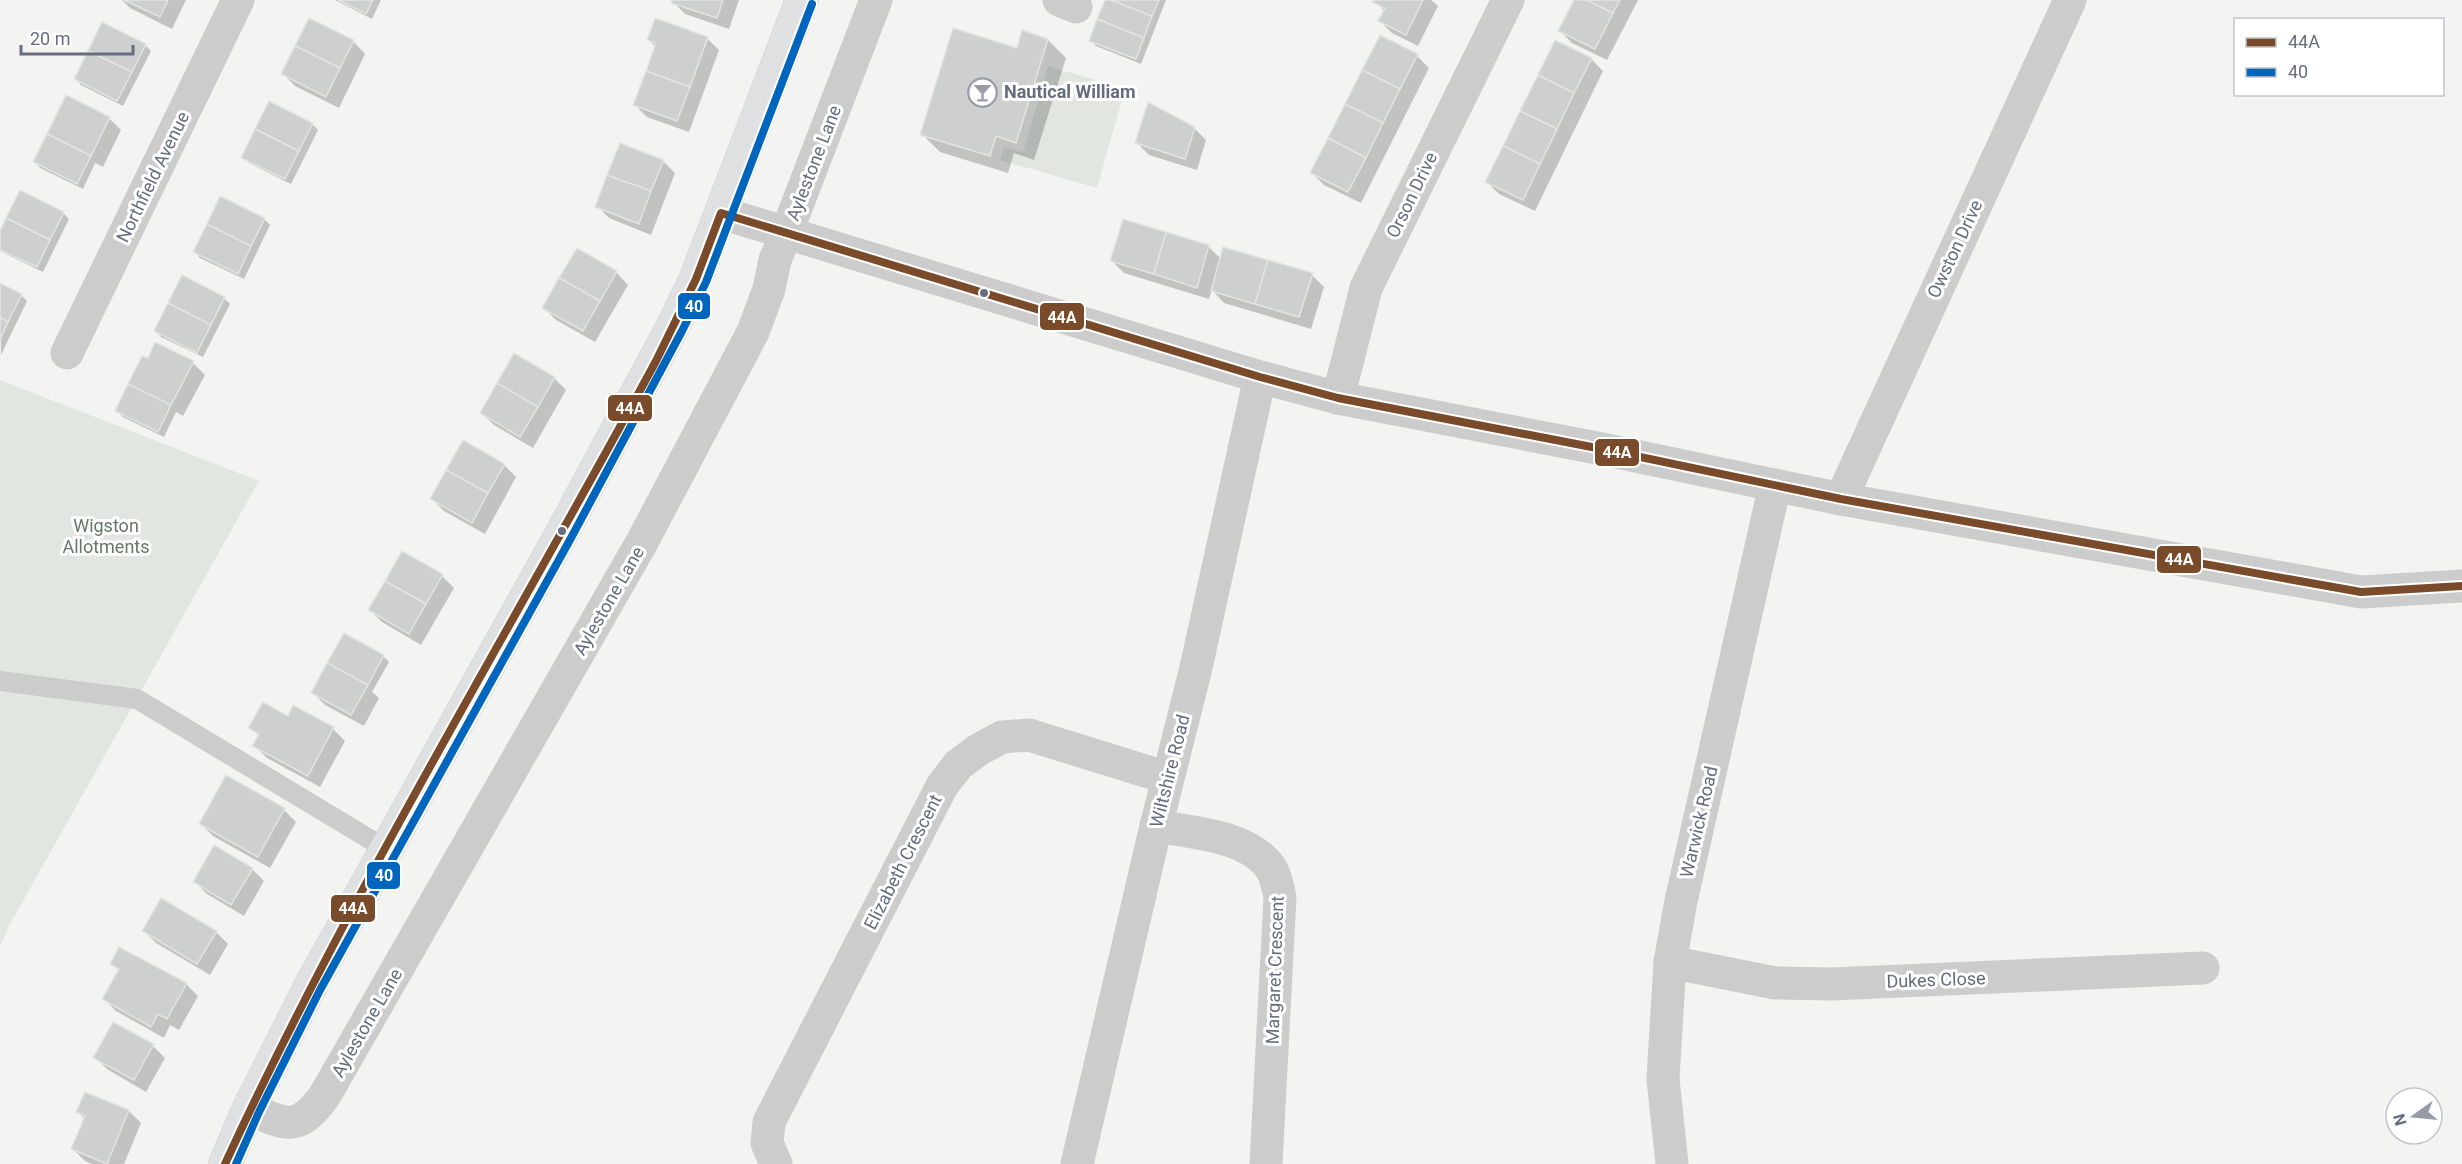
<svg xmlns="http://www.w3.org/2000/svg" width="2462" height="1164" viewBox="0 0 2462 1164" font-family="Roboto,sans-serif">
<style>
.green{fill:#e2e6e1}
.shadow{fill:#0003}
.building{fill:#cecfcf;stroke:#e2e3e2;stroke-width:1.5}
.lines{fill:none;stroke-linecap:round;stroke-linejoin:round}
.secondary-casing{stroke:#d1d1d1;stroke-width:34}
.lane{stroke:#cccccd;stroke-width:20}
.street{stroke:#cccccd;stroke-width:33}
.secondary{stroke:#dfe0e1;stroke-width:33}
.bus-1-casing{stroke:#fff;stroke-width:12}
.bus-2-casing{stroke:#fff;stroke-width:12}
.bus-1{stroke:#7a4b2a;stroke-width:8}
.bus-2{stroke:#0065bd;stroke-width:8}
.bus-dot{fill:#666d80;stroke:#fff;stroke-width:2}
.labels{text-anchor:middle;stroke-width:6;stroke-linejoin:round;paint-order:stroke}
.poi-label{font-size:18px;font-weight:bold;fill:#666d80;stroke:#fff;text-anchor:start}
.street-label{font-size:18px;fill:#666d80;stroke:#fff}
.park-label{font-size:18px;fill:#647866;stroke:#fff}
.line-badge{stroke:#fff;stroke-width:2}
.badge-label{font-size:16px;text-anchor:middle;font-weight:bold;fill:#fff}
</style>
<rect width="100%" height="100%" fill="#f3f4f2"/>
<!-- green -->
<g class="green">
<path d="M1048,66L1125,89L1097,188L1000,160L1004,147L1023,152Z"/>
<path d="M0,380L259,481L9,926L0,947Z"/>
</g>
<!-- shadow -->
<g class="shadow">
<path d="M122,0H186L172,29L130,8Z"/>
<path d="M335,0H381L372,19Z"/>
<path d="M674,0H739L729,29L685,14L673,2Z"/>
<path d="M1106,0H1166L1141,64L1096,46L1090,40Z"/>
<path d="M1375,0H1431L1438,6L1418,46L1392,33L1380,21L1385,12Z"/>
<path d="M1576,0H1638L1607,60L1572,43L1560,31Z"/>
<path d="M707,38L719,50L689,132L647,117L635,105L656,47L649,40Z"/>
<path d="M1048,40L1066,58L1034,160L1014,153L1008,173L940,152L922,134L1018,50Z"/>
<path d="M353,41L365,54L339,108L295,86L283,74Z"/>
<path d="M145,45L151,51L123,106L81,85L76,79Z"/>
<path d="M1417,56L1429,68L1361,203L1324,185L1312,173Z"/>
<path d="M1591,59L1603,71L1535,211L1499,194L1487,182Z"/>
<path d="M109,118L121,130L103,167L95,163L83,189L40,168L35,162Z"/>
<path d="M312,124L318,130L291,184L249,163L243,157Z"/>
<path d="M1194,128L1206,140L1197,170L1149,155L1137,143Z"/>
<path d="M663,161L675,173L651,235L609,218L597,206Z"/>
<path d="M63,213L69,219L43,272L0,251V234Z"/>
<path d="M264,219L270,225L244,279L200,258L195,252Z"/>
<path d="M1209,247L1221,259L1312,275L1324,287L1311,329L1224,303L1212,290L1209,299L1124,273L1112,261Z"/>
<path d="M616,272L628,285L595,342L556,320L544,308Z"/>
<path d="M0,285L21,295L27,301L1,355Z"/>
<path d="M224,298L230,304L203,357L161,337L156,331Z"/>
<path d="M156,345L193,363L205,375L183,416L176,412L164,437L123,417L117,411Z"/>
<path d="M554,378L566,390L533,448L494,425L482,413Z"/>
<path d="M504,465L516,477L485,534L444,511L432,499Z"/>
<path d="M442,576L454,588L421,645L382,622L370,610Z"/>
<path d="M383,656L389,662L372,692L379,698L364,726L325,705L313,693Z"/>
<path d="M289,718L333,729L345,741L320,787L267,758L254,745L259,736L250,728Z"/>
<path d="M284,810L296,822L270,868L213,836L201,824Z"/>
<path d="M252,869L264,881L244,916L207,894L195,882Z"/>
<path d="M144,931L216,932L228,944L210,975L156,943Z"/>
<path d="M112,964L186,984L198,996L179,1030L170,1025L164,1038L116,1011L104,999L119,971Z"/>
<path d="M153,1046L165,1058L146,1092L107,1069L95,1057Z"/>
<path d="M86,1094L129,1111L141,1123L124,1164H92L85,1161L73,1149L85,1119L78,1112Z"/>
</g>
<!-- building -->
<g class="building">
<path d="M124,0H168L160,17Z"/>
<path d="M338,0H373L366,14Z"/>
<path d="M672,0H723L717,18L671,3Z"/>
<path d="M1105,0H1111L1152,16L1144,38L1097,19Z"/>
<path d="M1111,0H1159L1152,16Z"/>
<path d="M1373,0H1423L1406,35L1378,21L1385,8L1372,2Z"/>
<path d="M1574,0H1587L1613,13L1595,49L1558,31Z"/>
<path d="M1587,0H1620L1613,13Z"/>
<path d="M309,18L354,40L340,68L295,46Z"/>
<path d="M655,18L708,37L690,87L646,71L656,43L647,40Z"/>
<path d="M1097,19L1144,38L1136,59L1089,41Z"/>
<path d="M102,22L146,44L132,72L88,51Z"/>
<path d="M953,28L1017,48L1022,30L1048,39L1016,143L996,136L990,156L920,135Z"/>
<path d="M1380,35L1418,54L1400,89L1362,70Z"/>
<path d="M1555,40L1592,58L1574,93L1538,75Z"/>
<path d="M295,46L340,68L326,97L281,74Z"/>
<path d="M88,51L132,72L117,101L74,79Z"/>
<path d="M1362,70L1400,89L1383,123L1345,104Z"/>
<path d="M646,71L690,87L677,121L633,105Z"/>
<path d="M1538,75L1574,93L1557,129L1520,111Z"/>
<path d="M66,95L110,117L91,156L47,134Z"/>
<path d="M269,101L313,123L299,151L255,129Z"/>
<path d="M1148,102L1195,127L1185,159L1135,143Z"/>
<path d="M1345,104L1383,123L1366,158L1328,138Z"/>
<path d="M1520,111L1557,129L1540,164L1503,146Z"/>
<path d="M255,129L299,151L285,179L241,158Z"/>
<path d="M47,134L91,156L77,184L33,162Z"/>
<path d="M1328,138L1366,158L1348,192L1310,173Z"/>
<path d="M620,143L664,160L651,191L607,175Z"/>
<path d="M1503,146L1540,164L1523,200L1485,182Z"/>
<path d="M607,175L651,191L639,224L595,207Z"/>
<path d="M20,190L64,212L50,240L6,218Z"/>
<path d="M220,196L265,218L251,246L207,224Z"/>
<path d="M6,218L50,240L37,267L0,250V231Z"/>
<path d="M1123,219L1166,232L1154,274L1110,261Z"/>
<path d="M207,224L251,246L238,274L193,252Z"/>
<path d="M1166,232L1209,245L1197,288L1154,274Z"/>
<path d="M1223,247L1268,260L1255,304L1211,291Z"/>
<path d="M577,248L617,271L600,301L559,278Z"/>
<path d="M1268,260L1313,273L1299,317L1255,304Z"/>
<path d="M182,275L225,297L211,325L168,303Z"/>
<path d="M559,278L600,301L583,331L542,308Z"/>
<path d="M0,283L22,294L8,322L0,318Z"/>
<path d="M168,303L211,325L197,353L154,331Z"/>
<path d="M0,318L8,322L0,340Z"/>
<path d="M155,342L194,361L171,405L128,384L142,356L148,358Z"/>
<path d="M514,353L555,377L538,407L497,383Z"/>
<path d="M497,383L538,407L520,437L480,413Z"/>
<path d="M128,384L171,405L158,432L115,411Z"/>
<path d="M463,440L505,464L488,493L446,470Z"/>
<path d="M446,470L488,493L472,523L430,499Z"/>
<path d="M402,551L443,574L426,604L385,581Z"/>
<path d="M385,581L426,604L409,634L368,610Z"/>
<path d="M344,633L384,655L368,685L327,663Z"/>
<path d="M327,663L368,685L351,715L311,693Z"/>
<path d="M263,702L288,716L293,705L334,727L308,776L252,746L259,734L248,728Z"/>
<path d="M226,775L285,808L258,857L199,824Z"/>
<path d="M214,845L253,868L231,905L193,882Z"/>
<path d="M161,898L217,931L197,964L142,931Z"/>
<path d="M119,947L187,983L167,1019L158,1014L151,1027L102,999L119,969L110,964Z"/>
<path d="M113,1022L154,1044L134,1080L93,1058Z"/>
<path d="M85,1092L129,1110L107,1164L71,1149L85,1116L76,1112Z"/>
</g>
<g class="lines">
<defs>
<path id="secondary" d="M225,1164L249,1108L311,985L562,533L673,326L696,278L802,0"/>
</defs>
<!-- secondary casing -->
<use href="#secondary" class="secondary-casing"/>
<!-- lane -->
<path class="lane" d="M0,681L137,699L386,849"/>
<!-- street -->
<g class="street">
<path d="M1059,0L1076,7"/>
<path d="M721,213L1260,377L1338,398L1602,449L1841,499L2361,592L2462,586"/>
<path d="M67,353L238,0"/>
<path d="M1338,398L1366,288L1508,0"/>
<path d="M1841,499L2070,0"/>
<path d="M1156,826C1193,833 1250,835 1272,870C1276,877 1278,888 1280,897L1266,1164"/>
<path d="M1670,962L1775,983L1832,984L2203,968"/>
<path d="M249,1108C287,1127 299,1131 325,1095L642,542L753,332L769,289L775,260L786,234L876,0"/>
<path d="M776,1164L767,1143L769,1122L942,786L958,765L978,750L1002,737L1029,735L1168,778"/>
<path d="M1077,1164L1156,826L1195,672L1260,377"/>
<path d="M1672,1164L1663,1079L1670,962L1681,901L1775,485"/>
</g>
<!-- secondary -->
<use href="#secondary" class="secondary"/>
<defs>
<path id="bus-1" d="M225,1164C352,888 512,628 656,361L696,279L721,213L1260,377L1338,398L1602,449L1841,499L2361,592L2462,586"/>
<path id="bus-2" d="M236,1164L259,1112L320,990L571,538L682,331L706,282L812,4"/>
</defs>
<!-- bus-1 casing -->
<use href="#bus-1" class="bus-1-casing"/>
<!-- bus-2 casing -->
<use href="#bus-2" class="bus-2-casing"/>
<!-- bus-1 -->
<use href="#bus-1" class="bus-1"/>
<!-- bus-2 -->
<use href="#bus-2" class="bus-2"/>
</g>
<!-- icons -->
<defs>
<symbol id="bar-ring" viewBox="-11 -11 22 22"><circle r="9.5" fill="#fff" stroke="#979ca8" stroke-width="1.5"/><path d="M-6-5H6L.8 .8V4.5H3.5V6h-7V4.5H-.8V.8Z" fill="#979ca8"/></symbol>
</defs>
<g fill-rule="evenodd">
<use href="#bar-ring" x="966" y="76" width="33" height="33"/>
</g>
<!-- markers -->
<g class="bus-dot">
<circle cx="984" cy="293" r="5"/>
<circle cx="562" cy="531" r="5"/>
</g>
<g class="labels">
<!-- poi labels -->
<g class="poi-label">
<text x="1004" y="98">Nautical William</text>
</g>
<!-- street labels -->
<g class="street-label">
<text transform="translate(814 163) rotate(-69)" y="6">Aylestone Lane</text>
<text transform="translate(153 177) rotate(-64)" y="6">Northfield Avenue</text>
<text transform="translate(1412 195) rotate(-64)" y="6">Orson Drive</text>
<text transform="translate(1955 249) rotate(-65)" y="6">Owston Drive</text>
<text transform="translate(609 601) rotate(-60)" y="6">Aylestone Lane</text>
<text transform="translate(1170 771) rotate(-76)" y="6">Wiltshire Road</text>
<text transform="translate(1699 822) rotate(-77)" y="6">Warwick Road</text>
<text transform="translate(903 862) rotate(-63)" y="6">Elizabeth Crescent</text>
<text transform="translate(1275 970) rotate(-88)" y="6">Margaret Crescent</text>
<text transform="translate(1936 980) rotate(-2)" y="6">Dukes Close</text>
<text transform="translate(367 1023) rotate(-60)" y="6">Aylestone Lane</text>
</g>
<!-- park labels -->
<g class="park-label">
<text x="106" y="532">Wigston<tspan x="106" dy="21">Allotments</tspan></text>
</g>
</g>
<g class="line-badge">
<rect x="677" y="292" width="34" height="28" rx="6" fill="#0065bd"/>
<rect x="1039" y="302" width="46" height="29" rx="6" fill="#7a4b2a"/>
<rect x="607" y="394" width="46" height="28" rx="6" fill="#7a4b2a"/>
<rect x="1594" y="438" width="46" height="29" rx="6" fill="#7a4b2a"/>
<rect x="2156" y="545" width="46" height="29" rx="6" fill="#7a4b2a"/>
<rect x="366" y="861" width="35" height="29" rx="6" fill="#0065bd"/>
<rect x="330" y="894" width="46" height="29" rx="6" fill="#7a4b2a"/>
</g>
<g class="badge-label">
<text x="694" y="312">40</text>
<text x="1062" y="323">44A</text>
<text x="630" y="414">44A</text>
<text x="1617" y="458">44A</text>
<text x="2179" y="565">44A</text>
<text x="384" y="881">40</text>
<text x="353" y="914">44A</text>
</g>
<!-- legend -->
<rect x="2234" y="18" width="210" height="78" fill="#ffffff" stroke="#c2c5cc" stroke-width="1.5"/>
<rect x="2246" y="38" width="30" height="9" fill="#7a4b2a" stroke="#c2c5cc" stroke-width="1.5"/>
<text x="2288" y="48" font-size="18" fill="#666d80">44A</text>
<rect x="2246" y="68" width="30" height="9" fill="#0065bd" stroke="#c2c5cc" stroke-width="1.5"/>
<text x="2288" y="78" font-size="18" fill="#666d80">40</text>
<!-- north arrow -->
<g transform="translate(2414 1116) rotate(255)"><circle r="28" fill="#ffffff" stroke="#c2c5cc" stroke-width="1.5"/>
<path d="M0-4.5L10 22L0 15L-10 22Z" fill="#979ca8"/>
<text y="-9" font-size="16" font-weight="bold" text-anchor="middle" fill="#666d80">N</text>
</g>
<!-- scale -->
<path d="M21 45v9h112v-9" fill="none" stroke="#666d80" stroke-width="3"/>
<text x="30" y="45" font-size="18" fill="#666d80" stroke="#ffffff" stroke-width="4.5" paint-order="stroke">20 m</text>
</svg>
